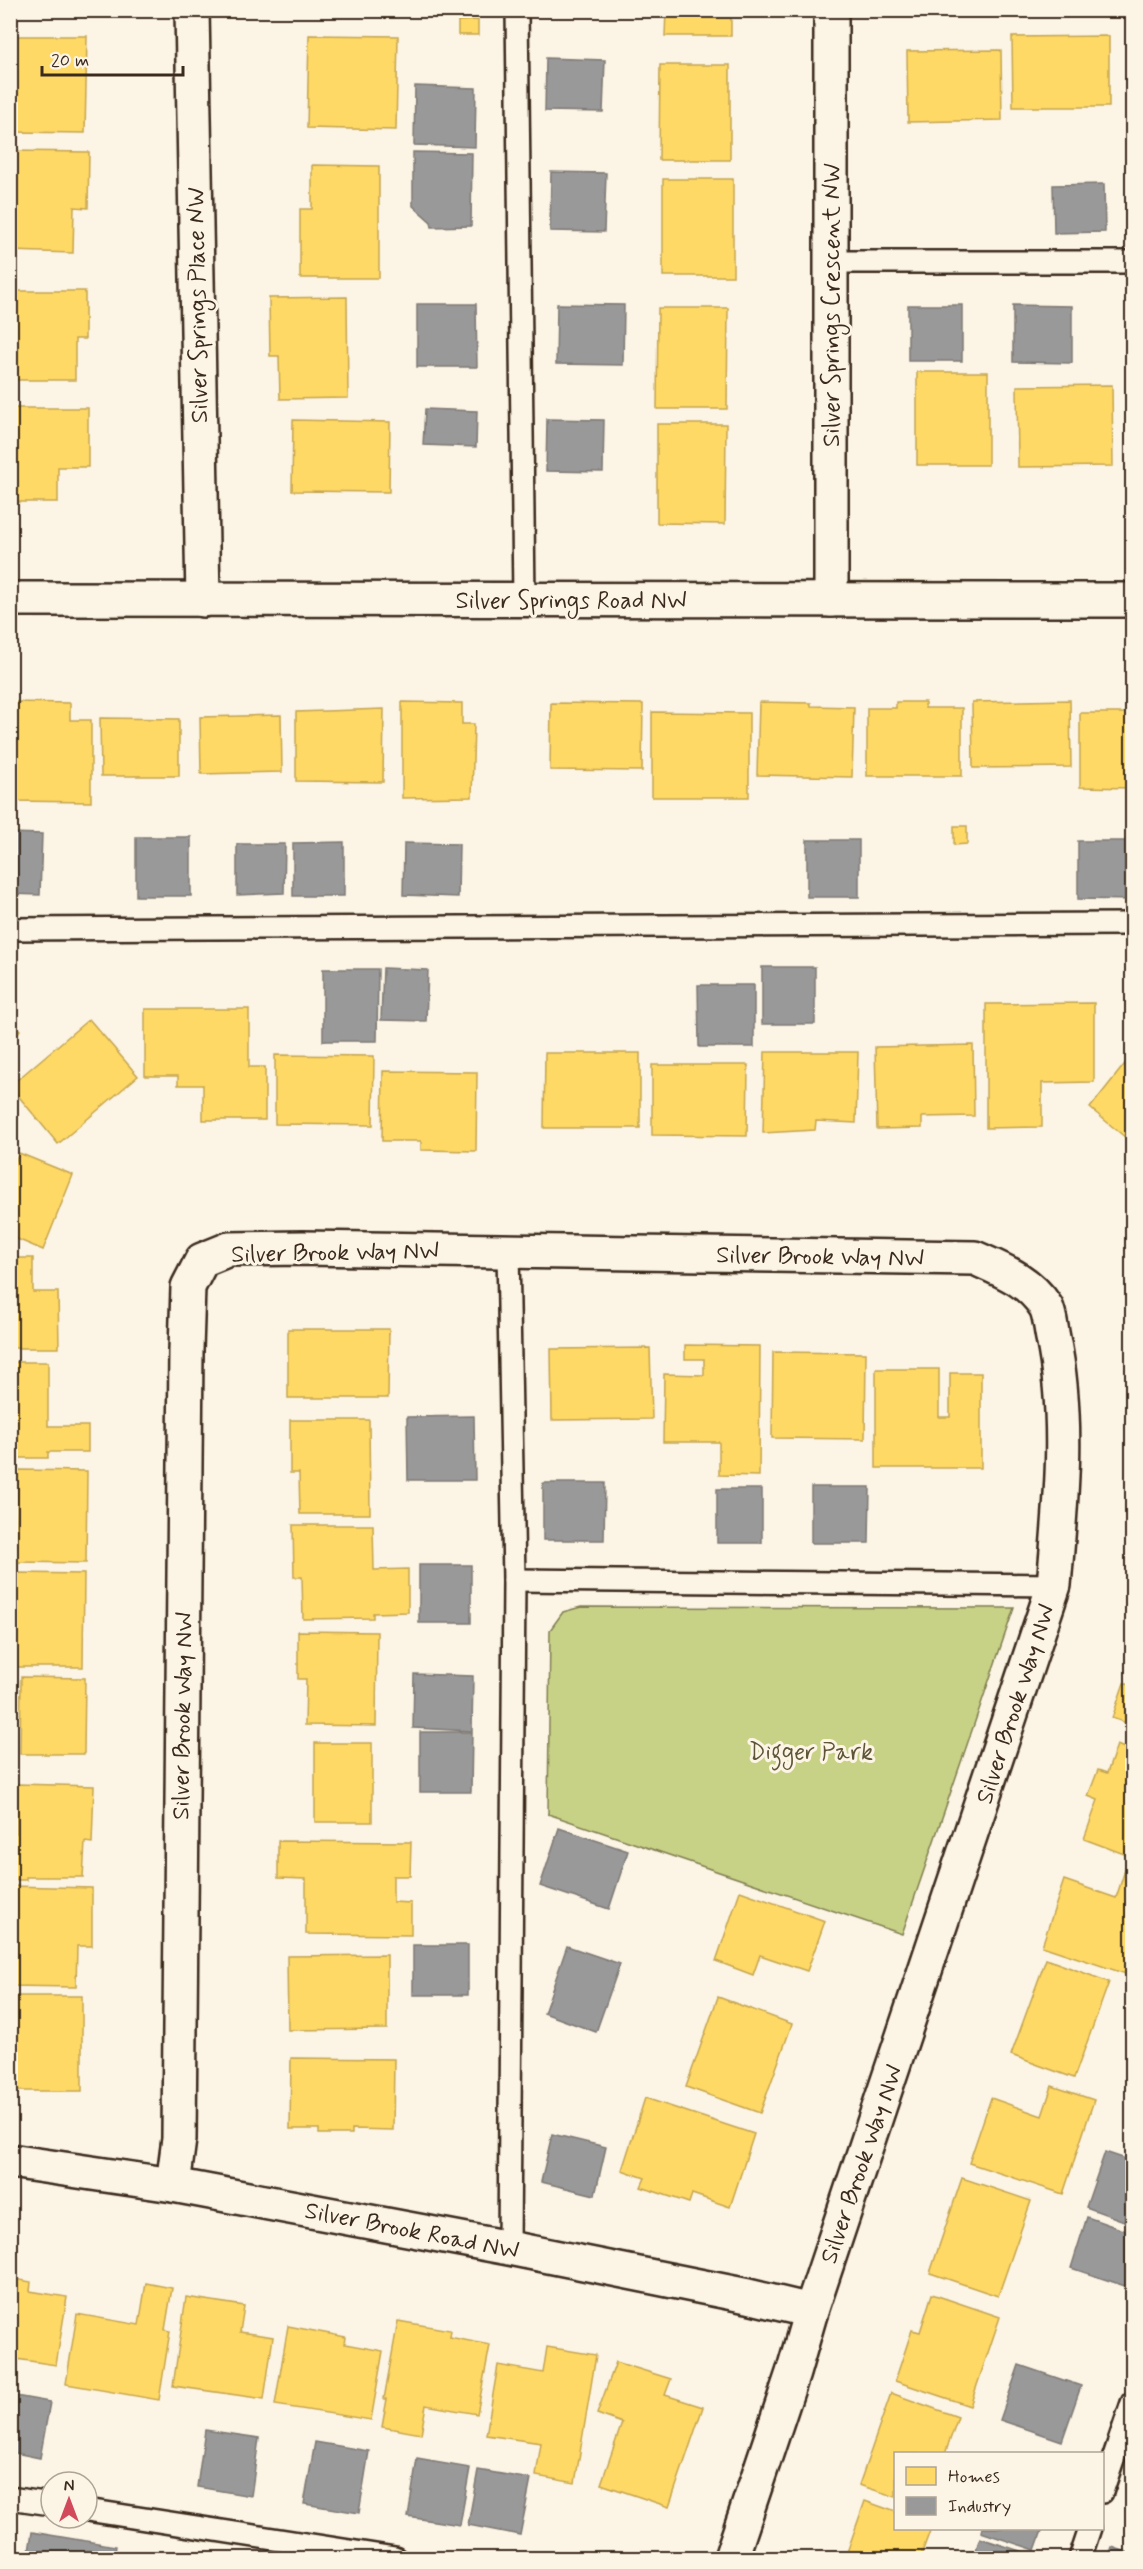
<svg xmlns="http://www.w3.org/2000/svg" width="1143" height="2569" viewBox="0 0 1143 2569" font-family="Mynerve,sans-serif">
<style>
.green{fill:#c7d286;stroke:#817e52;stroke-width:1.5}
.homes{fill:#ffd966;stroke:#c4a450;stroke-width:1.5}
.industry{fill:#999;stroke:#7d7874;stroke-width:1.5}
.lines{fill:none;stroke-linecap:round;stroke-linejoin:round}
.lane-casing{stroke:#3b2a1e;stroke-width:26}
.street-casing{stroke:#3b2a1e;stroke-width:38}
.lane{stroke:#fcf5e5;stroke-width:21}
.street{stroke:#fcf5e5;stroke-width:33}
.labels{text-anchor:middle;stroke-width:6;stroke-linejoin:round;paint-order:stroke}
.street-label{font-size:24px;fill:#3b2a1e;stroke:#fcf5e5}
.park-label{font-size:24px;fill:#5e5438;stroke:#fcf5e5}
</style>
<rect width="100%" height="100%" fill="#fcf5e5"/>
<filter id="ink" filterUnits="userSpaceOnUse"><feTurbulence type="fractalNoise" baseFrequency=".0167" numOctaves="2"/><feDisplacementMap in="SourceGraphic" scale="12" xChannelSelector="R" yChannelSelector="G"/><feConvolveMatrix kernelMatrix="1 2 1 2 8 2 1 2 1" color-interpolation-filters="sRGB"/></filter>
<g filter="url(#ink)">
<!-- green -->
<path class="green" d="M581,1607L1014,1608L902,1934L548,1814L550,1630L563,1612Z"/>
<!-- homes -->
<g class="homes">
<path d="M328,10H404L403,13L328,12Z"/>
<path d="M666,10H731V36H665Z"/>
<path d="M478,20V35H458V21Z"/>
<path d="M309,35L398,36L396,130L307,128Z"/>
<path d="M14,36H87L85,133L12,132Z"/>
<path d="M1109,36V107H1013L1012,37Z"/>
<path d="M1001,50L1002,120L908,122L907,51Z"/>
<path d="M660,65H730V160H659Z"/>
<path d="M10,151L89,152L88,208L74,207L73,253L10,251Z"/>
<path d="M312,165L379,166V278H300V209H312Z"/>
<rect x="663" y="179" width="70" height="97"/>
<path d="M12,291H85V339H75V380H12Z"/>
<path d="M347,297L348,398L280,399L279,356H270L269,298Z"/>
<path d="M658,308H728L727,409H657Z"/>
<rect x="917" y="372" width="71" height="93"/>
<path d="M1112,385L1113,466L1018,467L1017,386Z"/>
<path d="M10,408H88V467H58V502H10Z"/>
<path d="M293,420L390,422L389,492L292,491Z"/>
<path d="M657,424H726L725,524L657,523Z"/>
<path d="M1070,700L1071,767L973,768L972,702Z"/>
<path d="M10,702L70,703V720H91V802L10,801Z"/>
<path d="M402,702L462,703V724H474L472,797L402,798Z"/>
<path d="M759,702L811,703V706L854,707L852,777L757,775Z"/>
<path d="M896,702H925V708H962V776H867V708H896Z"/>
<path d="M551,703L643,704L642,771L550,770Z"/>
<path d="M384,709L383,782L296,781V712Z"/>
<path d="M652,712L749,713V797H652Z"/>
<path d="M1080,713H1132V788L1080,787Z"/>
<path d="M281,715L282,772L201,774L200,717Z"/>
<path d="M100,718L179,719V776H101Z"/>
<path d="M954,826H967V844L954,845Z"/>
<path d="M1094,1003V1082L1042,1083V1127L986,1128V1004Z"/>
<path d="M145,1009H249V1067H265V1120H203V1085H178V1076H145Z"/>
<path d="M89,1019L138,1076L58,1144L10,1086Z"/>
<path d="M10,1023L20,1030L10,1044Z"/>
<path d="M973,1045L974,1116L922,1117V1128L877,1129L875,1047Z"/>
<path d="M765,1052H858L856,1123L816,1121L815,1130L763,1133Z"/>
<path d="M545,1053H640V1128H544Z"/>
<path d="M275,1055L374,1056L373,1125L275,1124Z"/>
<path d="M1132,1055V1143L1090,1108Z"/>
<path d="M652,1065H748L747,1136L652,1135Z"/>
<path d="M383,1071L477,1072L476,1151L421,1150V1141H382Z"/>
<path d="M19,1153L73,1175L43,1250L10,1236V1174Z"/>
<path d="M10,1258H33V1292H58L59,1348H10Z"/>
<path d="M288,1329H389L388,1398H288Z"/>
<path d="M685,1345L760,1346L759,1476L719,1475V1442H663L664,1374L704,1375V1359H685Z"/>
<path d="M650,1348L652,1419L552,1420L551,1349Z"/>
<path d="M773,1352L866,1353L865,1439L772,1438Z"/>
<path d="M10,1362H48V1426H88V1452H48V1458H10Z"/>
<path d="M876,1369H939V1417H950V1373H981V1468H876Z"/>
<path d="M290,1420H369L370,1514H300L299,1473H290Z"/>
<path d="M18,1470L87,1471L86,1563L16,1562Z"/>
<path d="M293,1525H373L374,1570L408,1569V1612L373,1613V1618L303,1619L302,1577H294Z"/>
<path d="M17,1573L84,1574L83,1667H17Z"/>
<path d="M298,1631L377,1632L376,1726L305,1725L306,1679H298Z"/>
<path d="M21,1677L85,1678L84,1754H20Z"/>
<path d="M1124,1683L1132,1686V1725L1112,1718Z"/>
<rect x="315" y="1743" width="57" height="79"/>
<path d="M1117,1745L1132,1751V1857L1084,1839L1098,1800L1088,1796L1098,1770L1107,1773Z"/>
<path d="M17,1784L94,1786L92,1843L85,1842L83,1877H26V1880H10V1833H16Z"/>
<path d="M278,1841L411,1842L410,1876H393V1902L411,1903V1935L306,1934V1879L278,1878Z"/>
<path d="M1126,1867L1132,1869V1976L1042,1946L1064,1880L1116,1898Z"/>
<path d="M10,1886L92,1888V1946H77L76,1987L10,1986Z"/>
<path d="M740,1891L825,1921L807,1971L760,1955L753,1975L716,1961Z"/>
<path d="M387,1955V2029L288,2030L287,1956Z"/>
<path d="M1046,1959L1109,1982L1074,2078L1011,2055Z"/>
<rect x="10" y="1996" width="72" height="95"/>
<path d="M718,1997L792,2024L760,2113L686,2087Z"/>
<path d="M291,2058L394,2059L393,2130L352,2129V2134H319V2129H290Z"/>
<path d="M1052,2086L1094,2100L1063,2194L969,2163L991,2098L1042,2116Z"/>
<path d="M645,2098L754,2134L730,2207L692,2194L689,2203L641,2187L645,2178L622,2170Z"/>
<path d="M962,2178L1031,2201L998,2296L930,2273Z"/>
<path d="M10,2278L31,2282L30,2291L67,2297L56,2365L10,2358Z"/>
<path d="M146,2283L172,2288L165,2330L170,2331L159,2400L66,2384L77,2314L139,2325Z"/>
<path d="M932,2294L1000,2317L970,2406L895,2381L912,2330L920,2332Z"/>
<path d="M186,2297L244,2306L240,2332L273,2337L264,2399L173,2386Z"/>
<path d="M398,2321L450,2330L449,2337L490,2345L477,2414L426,2405L421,2434L382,2427L387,2399H384Z"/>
<path d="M288,2326L346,2337L345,2344L383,2351L371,2420L275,2405Z"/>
<path d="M547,2347L596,2355L575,2483L536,2476L541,2443L486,2435L498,2365L543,2373Z"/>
<path d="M616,2362L671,2379L665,2395L703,2407L669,2507L601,2484L622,2423L597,2414Z"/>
<path d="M891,2393L958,2417L945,2454H896V2497L859,2485Z"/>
<path d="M865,2501L896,2512V2528H931L920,2558H845Z"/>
</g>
<!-- industry -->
<g class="industry">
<path d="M546,58L605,60L603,112L545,111Z"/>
<path d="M415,86L476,88L475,147L414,145Z"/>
<path d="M413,152L472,153L471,226L432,227L431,222L413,206Z"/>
<path d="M551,172L606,173L604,232L550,231Z"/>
<path d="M1104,184L1105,232L1054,233L1053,185Z"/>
<path d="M417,304H476L477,367H417Z"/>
<path d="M557,304L624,305L623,365L556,364Z"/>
<rect x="908" y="305" width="54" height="56"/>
<path d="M1013,305L1072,306V363L1013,362Z"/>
<path d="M425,409L477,411L476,447L423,445Z"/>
<path d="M547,419L604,420L603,472L546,471Z"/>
<path d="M10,833L42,834L40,895L10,894Z"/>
<rect x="136" y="837" width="55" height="59"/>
<rect x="807" y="840" width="52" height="57"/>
<path d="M1078,841H1132V900L1078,899Z"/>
<path d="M344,842V896H293V843Z"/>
<path d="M404,843L459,844L458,897L403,895Z"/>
<path d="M237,844H285L284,893L237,895Z"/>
<rect x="762" y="967" width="53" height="57"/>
<path d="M383,968L428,970L426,1021L381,1020Z"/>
<path d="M323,969H378L377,1041H323Z"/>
<path d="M698,985H754V1047H699Z"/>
<path d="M474,1416L475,1480H408L407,1417Z"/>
<path d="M543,1483H605L604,1540H543Z"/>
<path d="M811,1487H870L869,1543H811Z"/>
<rect x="717" y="1489" width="45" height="54"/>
<rect x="419" y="1565" width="52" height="58"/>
<path d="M414,1674L473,1676L472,1731L413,1728Z"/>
<path d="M420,1732H472L471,1792H420Z"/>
<path d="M559,1828L628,1851L609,1909L540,1886Z"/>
<rect x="413" y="1945" width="55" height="50"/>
<path d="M567,1946L620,1964L596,2032L544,2013Z"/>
<path d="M552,2134L606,2147L595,2195L541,2182Z"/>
<path d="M1105,2152L1132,2161V2224L1086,2207Z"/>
<path d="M1087,2217L1132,2233V2264L1125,2286L1071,2268Z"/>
<path d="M1019,2365L1081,2386L1062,2441L1000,2420Z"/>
<path d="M10,2395L50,2402L40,2458L10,2452Z"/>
<path d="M205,2430L259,2438L251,2496L197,2487Z"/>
<path d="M315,2442L369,2451L359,2513L304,2504Z"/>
<path d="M417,2459L470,2468L460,2525L408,2517Z"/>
<path d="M478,2470L531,2479L520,2535L468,2525Z"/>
<path d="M982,2528H1043L1035,2550L981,2532Z"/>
<path d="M32,2532L116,2546L114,2558H28Z"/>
<path d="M980,2538L1033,2555L1032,2558H973Z"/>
<path d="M1112,2547L1132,2554V2558H1108Z"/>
</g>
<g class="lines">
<defs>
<g id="lane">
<path d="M517,10L524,600"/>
<path d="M830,262H1132"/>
<path d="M10,929L1132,924"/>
<path d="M508,1251L514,1580L509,2248"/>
<path d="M514,1580L1054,1585"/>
<path d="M1102,2492L1132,2403"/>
<path d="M10,2498L51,2504"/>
<path d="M87,2510L395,2558"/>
<path d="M1080,2558L1090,2528"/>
</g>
<g id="street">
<path d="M192,10L203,600"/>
<path d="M831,10V600"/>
<path d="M10,599L1132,600"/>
<path d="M10,2161L173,2185L509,2248L748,2296L811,2311"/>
<path d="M173,2185L179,2139L186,1350L188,1287L202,1260L229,1249L303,1248L975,1258C1002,1270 1029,1280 1046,1307C1050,1315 1051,1329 1053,1338C1070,1420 1061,1503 1054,1585L811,2311L793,2373L731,2558"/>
</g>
</defs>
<!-- lane casing -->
<use href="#lane" class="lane-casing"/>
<!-- street casing -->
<use href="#street" class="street-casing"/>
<!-- lane -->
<use href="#lane" class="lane"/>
<!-- street -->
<use href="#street" class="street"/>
</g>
</g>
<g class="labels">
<!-- street labels -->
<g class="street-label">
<text transform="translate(197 305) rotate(-91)" y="8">Silver Springs Place NW</text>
<text transform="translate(831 305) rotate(-90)" y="8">Silver Springs Crescent NW</text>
<text x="571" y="608">Silver Springs Road NW</text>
<text transform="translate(335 1252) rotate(-1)" y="8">Silver Brook Way NW</text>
<text transform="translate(820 1256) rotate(1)" y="8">Silver Brook Way NW</text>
<text transform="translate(1015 1704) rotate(-72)" y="8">Silver Brook Way NW</text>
<text transform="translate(182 1716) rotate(-89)" y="8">Silver Brook Way NW</text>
<text transform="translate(861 2164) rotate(-71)" y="8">Silver Brook Way NW</text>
<text transform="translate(412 2230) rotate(11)" y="8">Silver Brook Road NW</text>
</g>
<!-- park labels -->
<g class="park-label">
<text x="811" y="1759">Digger Park</text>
</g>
</g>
<!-- margin -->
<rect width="1143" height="2569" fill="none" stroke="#fcf5e5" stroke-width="36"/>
<rect x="18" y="18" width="1107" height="2533" fill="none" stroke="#3b2a1e" stroke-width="2" filter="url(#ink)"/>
<!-- legend -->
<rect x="894" y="2452" width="210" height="78" fill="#fcf5e5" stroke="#afa495" stroke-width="1.5"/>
<rect x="906" y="2467" width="30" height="18" fill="#ffd966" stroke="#afa495" stroke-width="1.5"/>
<text x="948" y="2482" font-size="18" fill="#3b2a1e">Homes</text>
<rect x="906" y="2497" width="30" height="18" fill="#999999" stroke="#afa495" stroke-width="1.5"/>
<text x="948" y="2512" font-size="18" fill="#3b2a1e">Industry</text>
<!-- north arrow -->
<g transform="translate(69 2500)"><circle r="28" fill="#fcf5e5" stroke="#afa495" stroke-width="1.5"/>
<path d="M0-4.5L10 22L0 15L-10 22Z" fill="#d1495b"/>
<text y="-9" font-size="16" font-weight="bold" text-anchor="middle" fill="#3b2a1e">N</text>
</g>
<!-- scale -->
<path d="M42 66v9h141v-9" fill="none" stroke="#3b2a1e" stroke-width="3"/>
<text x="51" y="66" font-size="18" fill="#3b2a1e" stroke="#fcf5e5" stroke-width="4.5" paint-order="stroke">20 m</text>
</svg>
